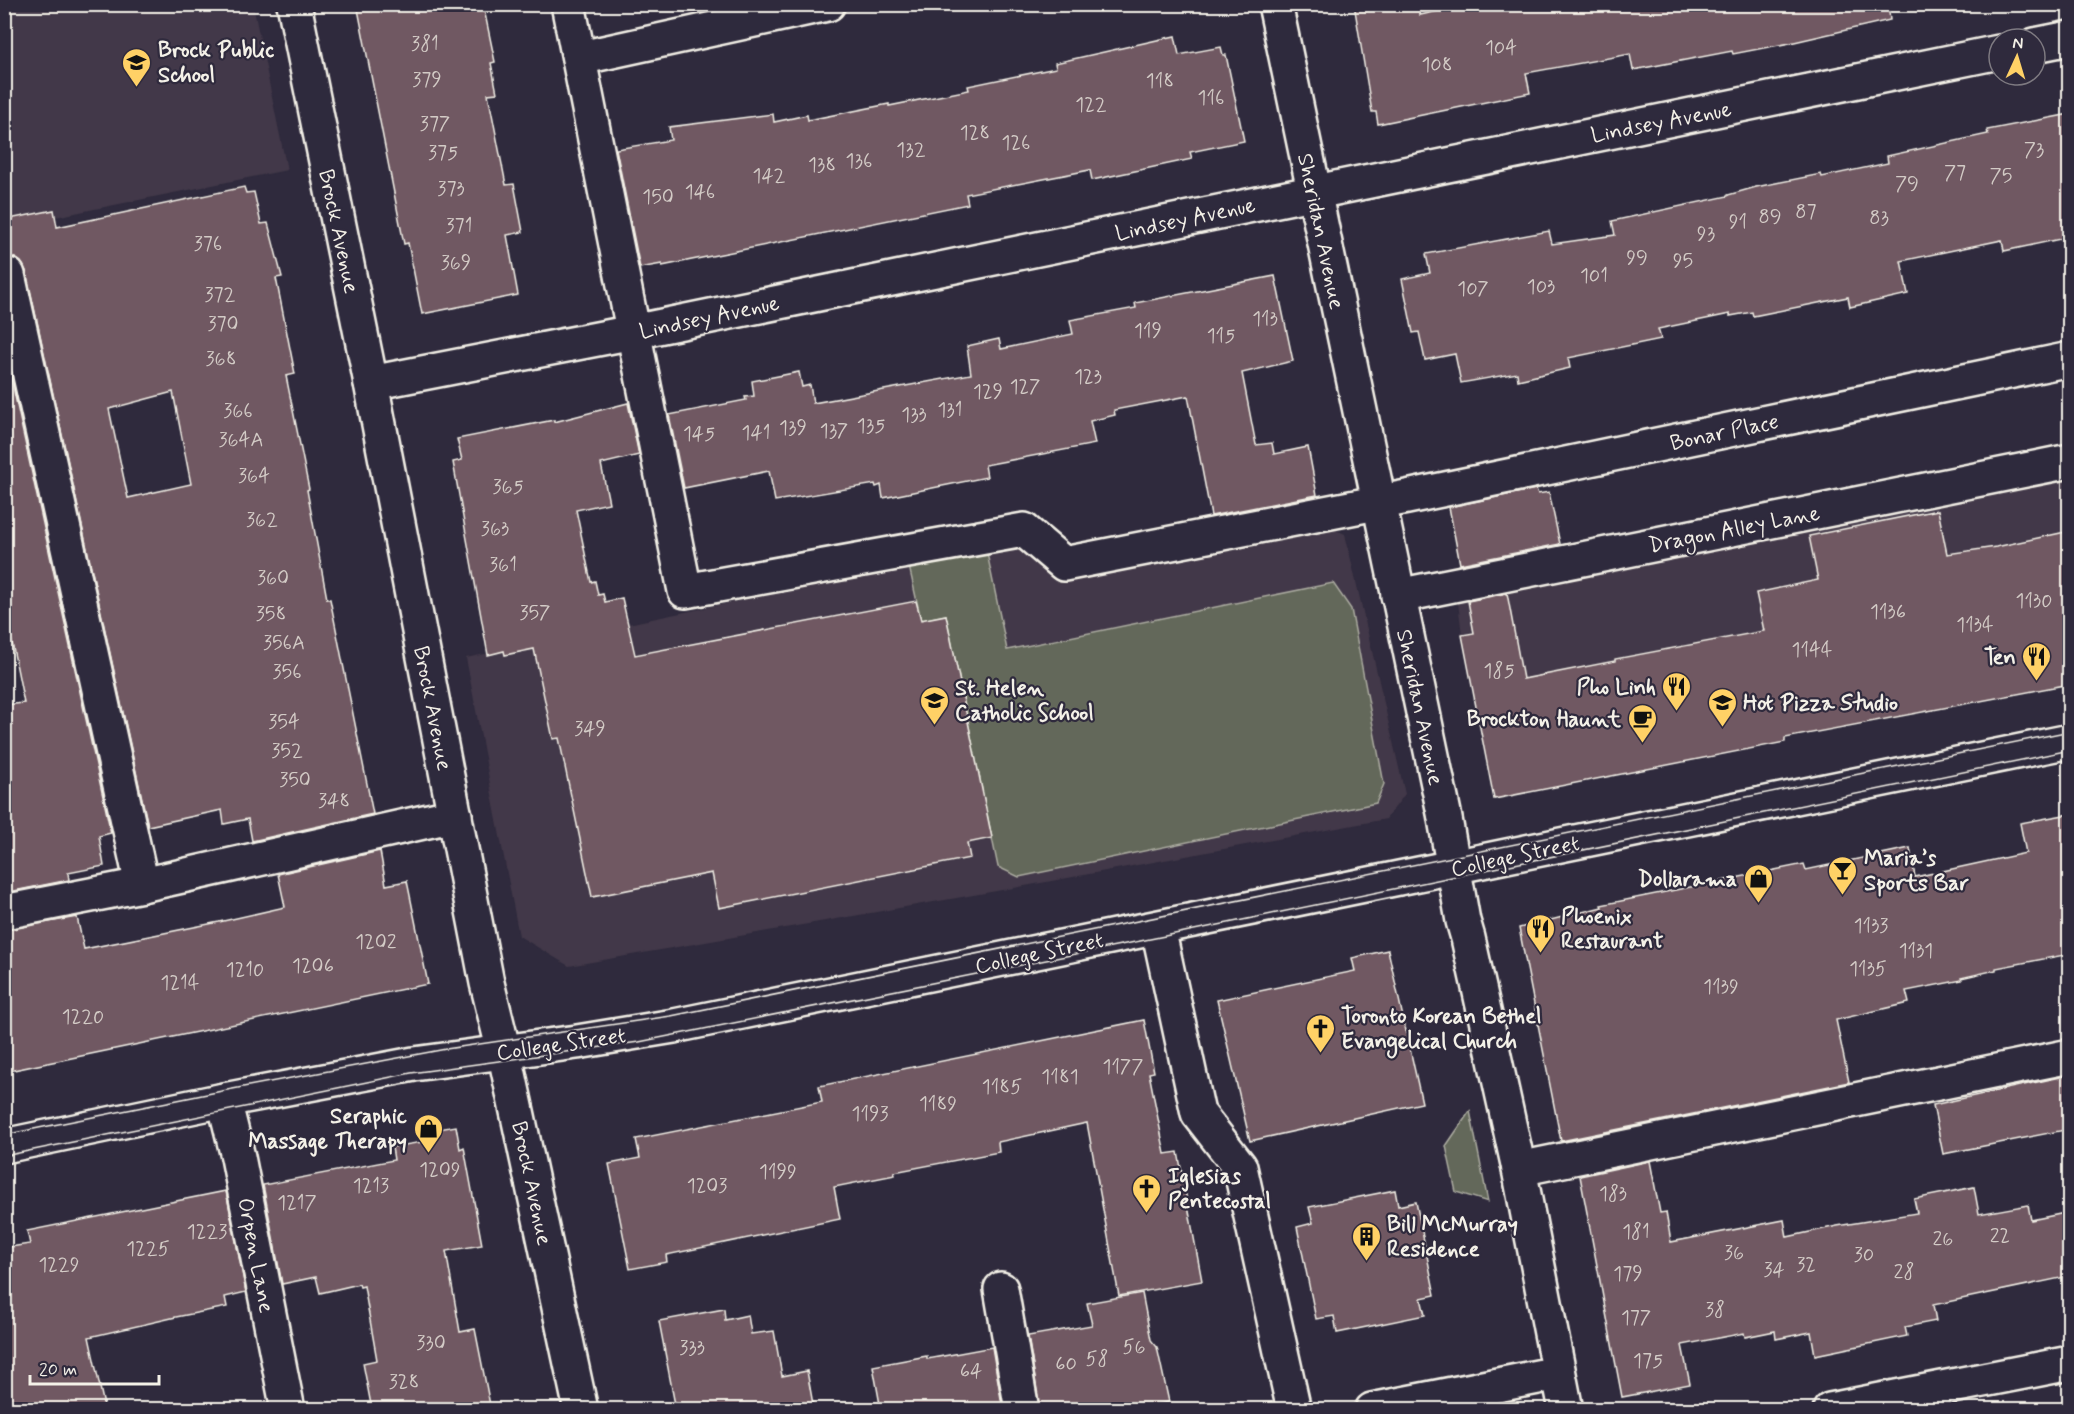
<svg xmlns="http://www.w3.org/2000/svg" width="2074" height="1414" viewBox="0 0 2074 1414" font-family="Mynerve,sans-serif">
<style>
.built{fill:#423848}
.green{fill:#63685a;stroke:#acaca1;stroke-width:1.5}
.building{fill:#705962;stroke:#f4f1e8;stroke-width:1.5;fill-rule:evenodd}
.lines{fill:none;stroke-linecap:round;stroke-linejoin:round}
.minor-casing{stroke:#f4f1e8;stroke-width:38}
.major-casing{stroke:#f4f1e8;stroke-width:38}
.minor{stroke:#2f2a3d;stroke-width:33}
.major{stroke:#2f2a3d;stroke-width:33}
.tram{stroke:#f4f1e8;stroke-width:1.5}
.labels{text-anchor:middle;stroke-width:4.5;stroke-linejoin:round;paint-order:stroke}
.number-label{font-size:20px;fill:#d3cbc6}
.poi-label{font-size:22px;font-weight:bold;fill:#f4f1e8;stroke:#2f2a3d;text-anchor:start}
.street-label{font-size:22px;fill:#f4f1e8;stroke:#2f2a3d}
</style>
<rect width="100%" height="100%" fill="#2f2a3d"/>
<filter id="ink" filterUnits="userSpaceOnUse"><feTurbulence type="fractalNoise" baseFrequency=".0167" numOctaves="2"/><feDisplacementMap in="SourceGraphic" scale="12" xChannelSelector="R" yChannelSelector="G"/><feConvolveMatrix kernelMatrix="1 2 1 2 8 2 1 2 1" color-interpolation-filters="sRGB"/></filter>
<g filter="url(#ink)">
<!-- built -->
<g class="built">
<path d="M4,5H253L287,170L6,227Z"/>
<path d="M2069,480V682L1785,738V742L1494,799L1462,635L1458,602Z"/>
<path d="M1321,523L1345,534L1405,794L1386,819L1030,885L569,966L519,936L466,658L1023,541L1056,579Z"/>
</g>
<!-- green -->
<g class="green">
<path d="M986,548L1007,650L1333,583L1351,609L1384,784L1376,803L1019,877L998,867L946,615L921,620L909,566Z"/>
<path d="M1470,1111L1488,1202L1456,1192L1446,1146Z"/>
</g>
<!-- building -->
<g class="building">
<path d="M357,4H483L495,62L491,63L497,93L488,94L506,185L514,184L523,232L507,235L518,295L422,314L408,243L404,244Z"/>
<path d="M1354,4H1418L1420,15L1470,4H1888L1890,20L1790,43L1733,54L1732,51L1633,70L1630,54L1526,73L1530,93L1378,124L1376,112H1372Z"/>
<path d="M1175,36L1179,55L1221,47L1223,55H1226L1244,141L1190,152L1192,159L1092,180L1090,170L966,194L968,204L662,266V264L640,268L616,149L671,140L669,127L773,114L774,122L807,115L808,120L889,104V106L969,90L968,86L1056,68L1055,63Z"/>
<path d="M2070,114V237L2004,251L2002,240L1901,261L1908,294L1850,307L1848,297L1753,316L1752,312L1730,316V314L1658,329L1661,339L1568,358L1570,368L1518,380L1517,373L1461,383L1455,354L1425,360L1419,332L1413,333L1402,279L1430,273L1426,254L1549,231L1552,244L1615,235L1612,221L1728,196V195L1756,187L1821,174L1822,177L1888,163L1887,156L1988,134L1987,130Z"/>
<path d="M244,187L246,193L254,192L261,224L268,223L282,277L276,278L295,374L286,376L309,489L307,490L327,599H330L373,814L252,841L248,819L224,824L222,810L148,826L26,271L21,262L13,257H4V220L54,210L57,227ZM173,392L191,484L128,498L109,409Z"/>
<path d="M1275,276L1293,361L1242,373L1256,445L1272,443L1274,454L1308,447L1317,495L1211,516L1188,396L1114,410L1115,415L1090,421L1095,444L985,465L987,477L883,498L881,485L876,487L875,484L775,501L769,471L684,488L669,415L746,400L745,397L754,396L752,381L799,372L802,387L810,385L813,403L971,374L967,346L999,339L1001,349L1073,334L1070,320L1136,308L1135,303Z"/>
<path d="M4,346L111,833L99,836L104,866L68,873L69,880L4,893V705L24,703L4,603Z"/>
<path d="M628,403L639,455L601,464L609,503L576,510L591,582L595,581L598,595L603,594L605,602L622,598L635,655L916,601L921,620L946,615L992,838L967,843L970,858L719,908L712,873L592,897L559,738L553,739L534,649L505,655L504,651L488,655L453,462L462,460L457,439L554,420V422Z"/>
<path d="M1536,489L1538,494L1549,492L1560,544L1460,564L1449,507Z"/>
<path d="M1938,510L1947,554L1996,547L2070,531V684L1785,738V742L1494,799L1462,635L1474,633L1468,601L1507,593L1523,679L1615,661V659L1764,631L1756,593L1818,580L1809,536Z"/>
<path d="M2070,814V954L1996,968V970L1961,978L1962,980L1906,991L1909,1003L1836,1020L1849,1082L1561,1141L1519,928L1602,907L1601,905L1804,864L1806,870L1910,848L1915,877L2026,853L2020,823Z"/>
<path d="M380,851L386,885L407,881L428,984L4,1072V930L77,917L84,949L219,922L285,907L278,874Z"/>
<path d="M1388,950L1422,1103L1250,1141L1217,1000L1355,971L1352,958Z"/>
<path d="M1144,1020L1154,1072L1149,1073L1165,1154L1178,1152L1202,1281L1119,1296L1087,1123L998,1142L999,1152L894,1172L895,1175L834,1187L840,1219L666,1255L667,1262L630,1269L609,1164L640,1158L636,1139L822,1102L819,1086Z"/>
<path d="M2070,1075V1129L1943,1154L1933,1105Z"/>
<path d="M456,1126L460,1149L464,1147L482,1245L446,1251L460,1332L475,1329L491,1410H372L363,1363L377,1360L364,1286L360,1287L359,1284L320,1293L316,1277L282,1284L263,1185L394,1160L392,1147L423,1142L421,1132Z"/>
<path d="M1650,1161L1660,1213L1666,1212L1671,1242L1784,1220L1787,1237L1837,1226L1917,1213L1914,1199L1974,1187L1979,1214L2028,1205L2031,1220L2070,1212V1276L1933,1305L1936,1321L1905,1327L1907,1336L1815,1355L1811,1332L1776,1339L1775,1331L1745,1337L1744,1333L1682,1345L1690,1384L1622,1397L1580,1176Z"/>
<path d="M1395,1190L1398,1206L1416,1202L1435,1295L1421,1298L1425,1315L1337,1333L1334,1316L1316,1319L1297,1227L1313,1223L1309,1207Z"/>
<path d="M226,1191L246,1292L225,1297L227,1307L176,1317L89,1337L105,1410H4V1248L30,1244L27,1231Z"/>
<path d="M1142,1293L1151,1340L1157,1347L1169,1402L1134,1410H1040L1028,1336L1092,1325L1087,1303Z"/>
<path d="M724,1309L725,1320L748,1315L751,1334L774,1331L782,1376L807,1371L814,1410H676L659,1321Z"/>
<path d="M992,1347L1003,1410H881L873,1366L927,1356V1359Z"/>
</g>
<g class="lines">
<defs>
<g id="minor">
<path d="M294,4L371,383L487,983L506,1060L581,1410"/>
<path d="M568,4L685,591L1024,530L1064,564L1407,497L2070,359"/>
<path d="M1275,4L1444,813L1463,921L1468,938L1519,1169L1566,1410"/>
<path d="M2035,45L2070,38"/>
<path d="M580,58L828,4"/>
<path d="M8,275L142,885"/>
<path d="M371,383L633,332L1999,52"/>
<path d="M1398,596L2070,461"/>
<path d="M4,912L142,885L455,815"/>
<path d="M1158,928L1198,1113L1240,1167L1294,1410"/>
<path d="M224,1100L238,1157L288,1410"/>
<path d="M1519,1169L2070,1056"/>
<path d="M1001,1289L1022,1410"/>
<path d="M1372,1410L1558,1373"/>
<path d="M1830,1410L2070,1363"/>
</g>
<path id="major" d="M4,1146L224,1100L414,1064L577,1042L674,1026L2070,741"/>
</defs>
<!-- minor casing -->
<use href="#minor" class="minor-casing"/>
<!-- major casing -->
<use href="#major" class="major-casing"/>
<!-- minor -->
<use href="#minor" class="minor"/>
<!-- major -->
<use href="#major" class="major"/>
<!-- tram -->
<g class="tram">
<path d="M4,1135L222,1091L446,1049L671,1016L2070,731"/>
<path d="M4,1156L411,1073L639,1042L1160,937L2070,750"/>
</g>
</g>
</g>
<!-- icons -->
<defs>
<symbol id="school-pin" viewBox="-11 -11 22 30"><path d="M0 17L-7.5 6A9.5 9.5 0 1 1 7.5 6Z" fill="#ffd166" stroke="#2f2a3d"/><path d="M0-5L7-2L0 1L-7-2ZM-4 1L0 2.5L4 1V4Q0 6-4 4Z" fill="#111"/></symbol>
<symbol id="restaurant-pin" viewBox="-11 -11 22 30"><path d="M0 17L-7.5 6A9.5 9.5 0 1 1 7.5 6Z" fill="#ffd166" stroke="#2f2a3d"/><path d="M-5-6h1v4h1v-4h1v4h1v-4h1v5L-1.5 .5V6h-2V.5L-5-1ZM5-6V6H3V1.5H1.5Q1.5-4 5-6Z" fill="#111"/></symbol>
<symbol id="university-pin" viewBox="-11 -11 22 30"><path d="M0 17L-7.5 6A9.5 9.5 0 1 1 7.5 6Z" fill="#ffd166" stroke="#2f2a3d"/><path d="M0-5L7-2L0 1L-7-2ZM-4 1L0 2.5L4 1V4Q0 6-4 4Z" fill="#111"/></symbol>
<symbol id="cafe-pin" viewBox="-11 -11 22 30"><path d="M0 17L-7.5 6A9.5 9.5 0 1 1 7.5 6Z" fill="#ffd166" stroke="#2f2a3d"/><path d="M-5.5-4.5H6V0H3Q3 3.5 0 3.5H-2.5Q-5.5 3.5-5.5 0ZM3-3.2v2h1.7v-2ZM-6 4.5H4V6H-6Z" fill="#111"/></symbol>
<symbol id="bar-pin" viewBox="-11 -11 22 30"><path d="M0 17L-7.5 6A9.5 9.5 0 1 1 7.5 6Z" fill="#ffd166" stroke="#2f2a3d"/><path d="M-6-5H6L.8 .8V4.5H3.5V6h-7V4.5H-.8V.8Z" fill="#111"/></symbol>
<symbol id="shop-pin" viewBox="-11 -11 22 30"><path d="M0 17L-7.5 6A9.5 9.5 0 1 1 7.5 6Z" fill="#ffd166" stroke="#2f2a3d"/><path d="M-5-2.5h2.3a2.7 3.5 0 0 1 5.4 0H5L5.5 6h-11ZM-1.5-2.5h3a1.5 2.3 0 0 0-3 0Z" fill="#111"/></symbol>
<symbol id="church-pin" viewBox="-11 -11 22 30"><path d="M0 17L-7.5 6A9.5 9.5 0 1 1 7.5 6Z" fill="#ffd166" stroke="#2f2a3d"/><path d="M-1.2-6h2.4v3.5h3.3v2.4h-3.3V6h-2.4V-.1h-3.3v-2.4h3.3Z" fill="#111"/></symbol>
<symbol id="building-pin" viewBox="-11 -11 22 30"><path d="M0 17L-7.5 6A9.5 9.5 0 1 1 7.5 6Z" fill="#ffd166" stroke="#2f2a3d"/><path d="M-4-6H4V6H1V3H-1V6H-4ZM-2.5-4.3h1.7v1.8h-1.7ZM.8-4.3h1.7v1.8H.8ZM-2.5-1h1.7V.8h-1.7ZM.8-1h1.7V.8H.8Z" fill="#111"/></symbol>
</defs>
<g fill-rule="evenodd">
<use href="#school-pin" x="120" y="46" width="33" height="45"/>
<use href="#restaurant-pin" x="2020" y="640" width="33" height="45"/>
<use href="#restaurant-pin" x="1660" y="670" width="33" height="45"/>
<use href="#school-pin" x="918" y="684" width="33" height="45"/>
<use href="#university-pin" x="1706" y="686" width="33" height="45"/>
<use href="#cafe-pin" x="1626" y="702" width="33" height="45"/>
<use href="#bar-pin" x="1826" y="854" width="33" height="45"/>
<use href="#shop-pin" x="1742" y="862" width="33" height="45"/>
<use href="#restaurant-pin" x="1524" y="912" width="33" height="45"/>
<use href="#church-pin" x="1304" y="1012" width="33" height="45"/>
<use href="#shop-pin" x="412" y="1112" width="33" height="45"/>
<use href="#church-pin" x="1130" y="1172" width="33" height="45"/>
<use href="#building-pin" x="1350" y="1220" width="33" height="45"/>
</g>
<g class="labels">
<!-- number labels -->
<g class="number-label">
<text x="425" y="50">381</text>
<text x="1501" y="54">104</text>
<text x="1437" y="71">108</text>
<text x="427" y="86">379</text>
<text x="1160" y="87">118</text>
<text x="1211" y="104">116</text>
<text x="1091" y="111">122</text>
<text x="435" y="130">377</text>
<text x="975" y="139">128</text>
<text x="1016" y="149">126</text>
<text x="911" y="156">132</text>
<text x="2034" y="156">73</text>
<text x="443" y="159">375</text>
<text x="859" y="167">136</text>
<text x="822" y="171">138</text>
<text x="1955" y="179">77</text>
<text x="769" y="182">142</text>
<text x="2001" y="182">75</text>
<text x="1907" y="190">79</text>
<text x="451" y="195">373</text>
<text x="700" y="198">146</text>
<text x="658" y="203">150</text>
<text x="1806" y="218">87</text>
<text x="1770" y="223">89</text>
<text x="1879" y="224">83</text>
<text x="1738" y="228">91</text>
<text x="459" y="232">371</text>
<text x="1706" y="240">93</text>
<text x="208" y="250">376</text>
<text x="1637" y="264">99</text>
<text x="1683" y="267">95</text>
<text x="456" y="269">369</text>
<text x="1594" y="282">101</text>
<text x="1541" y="293">103</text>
<text x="1473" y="295">107</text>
<text x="220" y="301">372</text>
<text x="1265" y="325">113</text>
<text x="223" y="330">370</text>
<text x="1148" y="337">119</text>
<text x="1221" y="342">115</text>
<text x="221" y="365">368</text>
<text x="1088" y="383">123</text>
<text x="1025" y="393">127</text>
<text x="988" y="398">129</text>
<text x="950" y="416">131</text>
<text x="238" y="417">366</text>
<text x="914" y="421">133</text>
<text x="871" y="432">135</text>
<text x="793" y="434">139</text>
<text x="834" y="437">137</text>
<text x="756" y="439">141</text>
<text x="699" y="440">145</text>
<text x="241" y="446">364A</text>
<text x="254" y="482">364</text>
<text x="508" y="493">365</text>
<text x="262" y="526">362</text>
<text x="495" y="535">363</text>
<text x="503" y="571">361</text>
<text x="273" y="584">360</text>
<text x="2034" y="607">1130</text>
<text x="1888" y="618">1136</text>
<text x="535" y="619">357</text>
<text x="271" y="620">358</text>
<text x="1975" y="631">1134</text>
<text x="284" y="649">356A</text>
<text x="1812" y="656">1144</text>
<text x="1499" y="677">185</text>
<text x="287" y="678">356</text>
<text x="284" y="728">354</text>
<text x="590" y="735">349</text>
<text x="287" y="757">352</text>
<text x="295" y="786">350</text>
<text x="334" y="807">348</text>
<text x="1871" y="932">1133</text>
<text x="376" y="948">1202</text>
<text x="1916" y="957">1131</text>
<text x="313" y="972">1206</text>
<text x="1868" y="975">1135</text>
<text x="245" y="976">1210</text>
<text x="180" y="989">1214</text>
<text x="1721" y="993">1139</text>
<text x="83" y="1023">1220</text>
<text x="1123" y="1073">1177</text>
<text x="1060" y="1083">1181</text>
<text x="1002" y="1093">1185</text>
<text x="938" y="1110">1189</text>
<text x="870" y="1120">1193</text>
<text x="440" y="1176">1209</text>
<text x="778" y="1178">1199</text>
<text x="371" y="1192">1213</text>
<text x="707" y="1192">1203</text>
<text x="1613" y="1200">183</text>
<text x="297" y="1209">1217</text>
<text x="207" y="1238">1223</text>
<text x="1636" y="1238">181</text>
<text x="2000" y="1242">22</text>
<text x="1943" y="1245">26</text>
<text x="148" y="1255">1225</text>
<text x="1734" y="1259">36</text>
<text x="1864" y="1261">30</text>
<text x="59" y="1271">1229</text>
<text x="1806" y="1271">32</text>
<text x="1774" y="1276">34</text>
<text x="1904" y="1278">28</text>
<text x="1628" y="1280">179</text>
<text x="1715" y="1316">38</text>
<text x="1636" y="1324">177</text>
<text x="431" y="1349">330</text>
<text x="1134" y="1353">56</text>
<text x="692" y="1354">333</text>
<text x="1097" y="1365">58</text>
<text x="1648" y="1367">175</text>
<text x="1066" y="1370">60</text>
<text x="971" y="1377">64</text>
<text x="404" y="1388">328</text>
</g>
<!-- poi labels -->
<g class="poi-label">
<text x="158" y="57">Brock Public<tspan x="158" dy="25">School</tspan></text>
<text x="2016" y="664" text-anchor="end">Ten</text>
<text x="1656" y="694" text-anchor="end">Pho Linh</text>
<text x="955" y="695">St. Helen<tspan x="955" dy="25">Catholic School</tspan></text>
<text x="1743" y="710">Hot Pizza Studio</text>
<text x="1621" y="726" text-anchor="end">Brockton Haunt</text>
<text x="1864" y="865">Maria’s<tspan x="1864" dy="25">Sports Bar</tspan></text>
<text x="1737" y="886" text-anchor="end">Dollarama</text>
<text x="1561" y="923">Phoenix<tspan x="1561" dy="25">Restaurant</tspan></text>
<text x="1341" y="1023">Toronto Korean Bethel<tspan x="1341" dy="25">Evangelical Church</tspan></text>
<text x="407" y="1123" text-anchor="end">Seraphic<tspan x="407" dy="25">Massage Therapy</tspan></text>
<text x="1168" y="1183">Iglesias<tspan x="1168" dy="25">Pentecostal</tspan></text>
<text x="1387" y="1231">Bill McMurray<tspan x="1387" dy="25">Residence</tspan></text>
</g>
<!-- street labels -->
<g class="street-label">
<text transform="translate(1661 121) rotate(-11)" y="8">Lindsey Avenue</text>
<text transform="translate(1185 218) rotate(-12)" y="8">Lindsey Avenue</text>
<text transform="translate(340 231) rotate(78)" y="8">Brock Avenue</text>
<text transform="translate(1322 231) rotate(78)" y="8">Sheridan Avenue</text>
<text transform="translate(709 316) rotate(-12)" y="8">Lindsey Avenue</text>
<text transform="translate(1724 431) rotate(-12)" y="8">Bonar Place</text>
<text transform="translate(1734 528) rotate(-11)" y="8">Dragon Alley Lane</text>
<text transform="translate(1421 707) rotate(78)" y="8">Sheridan Avenue</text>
<text transform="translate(434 708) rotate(79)" y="8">Brock Avenue</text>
<text transform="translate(1515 855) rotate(-12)" y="8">College Street</text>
<text transform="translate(1039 952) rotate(-12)" y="8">College Street</text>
<text transform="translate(561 1043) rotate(-8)" y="8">College Street</text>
<text transform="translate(533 1183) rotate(78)" y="8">Brock Avenue</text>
<text transform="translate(257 1255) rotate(79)" y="8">Orpen Lane</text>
</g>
</g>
<!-- margin -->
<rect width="2074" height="1414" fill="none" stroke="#2f2a3d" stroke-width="24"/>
<rect x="12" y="12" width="2050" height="1390" fill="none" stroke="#f4f1e8" stroke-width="2" filter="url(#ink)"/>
<!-- north arrow -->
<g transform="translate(2017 57) rotate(4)"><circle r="28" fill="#2f2a3d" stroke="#7e7a81" stroke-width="1.5"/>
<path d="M0-4.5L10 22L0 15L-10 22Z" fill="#ffd166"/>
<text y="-9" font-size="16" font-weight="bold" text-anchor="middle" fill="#f4f1e8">N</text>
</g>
<!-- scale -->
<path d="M30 1375v9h129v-9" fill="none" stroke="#f4f1e8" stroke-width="3"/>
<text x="39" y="1375" font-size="18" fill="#f4f1e8" stroke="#2f2a3d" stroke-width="4.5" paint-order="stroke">20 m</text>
</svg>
